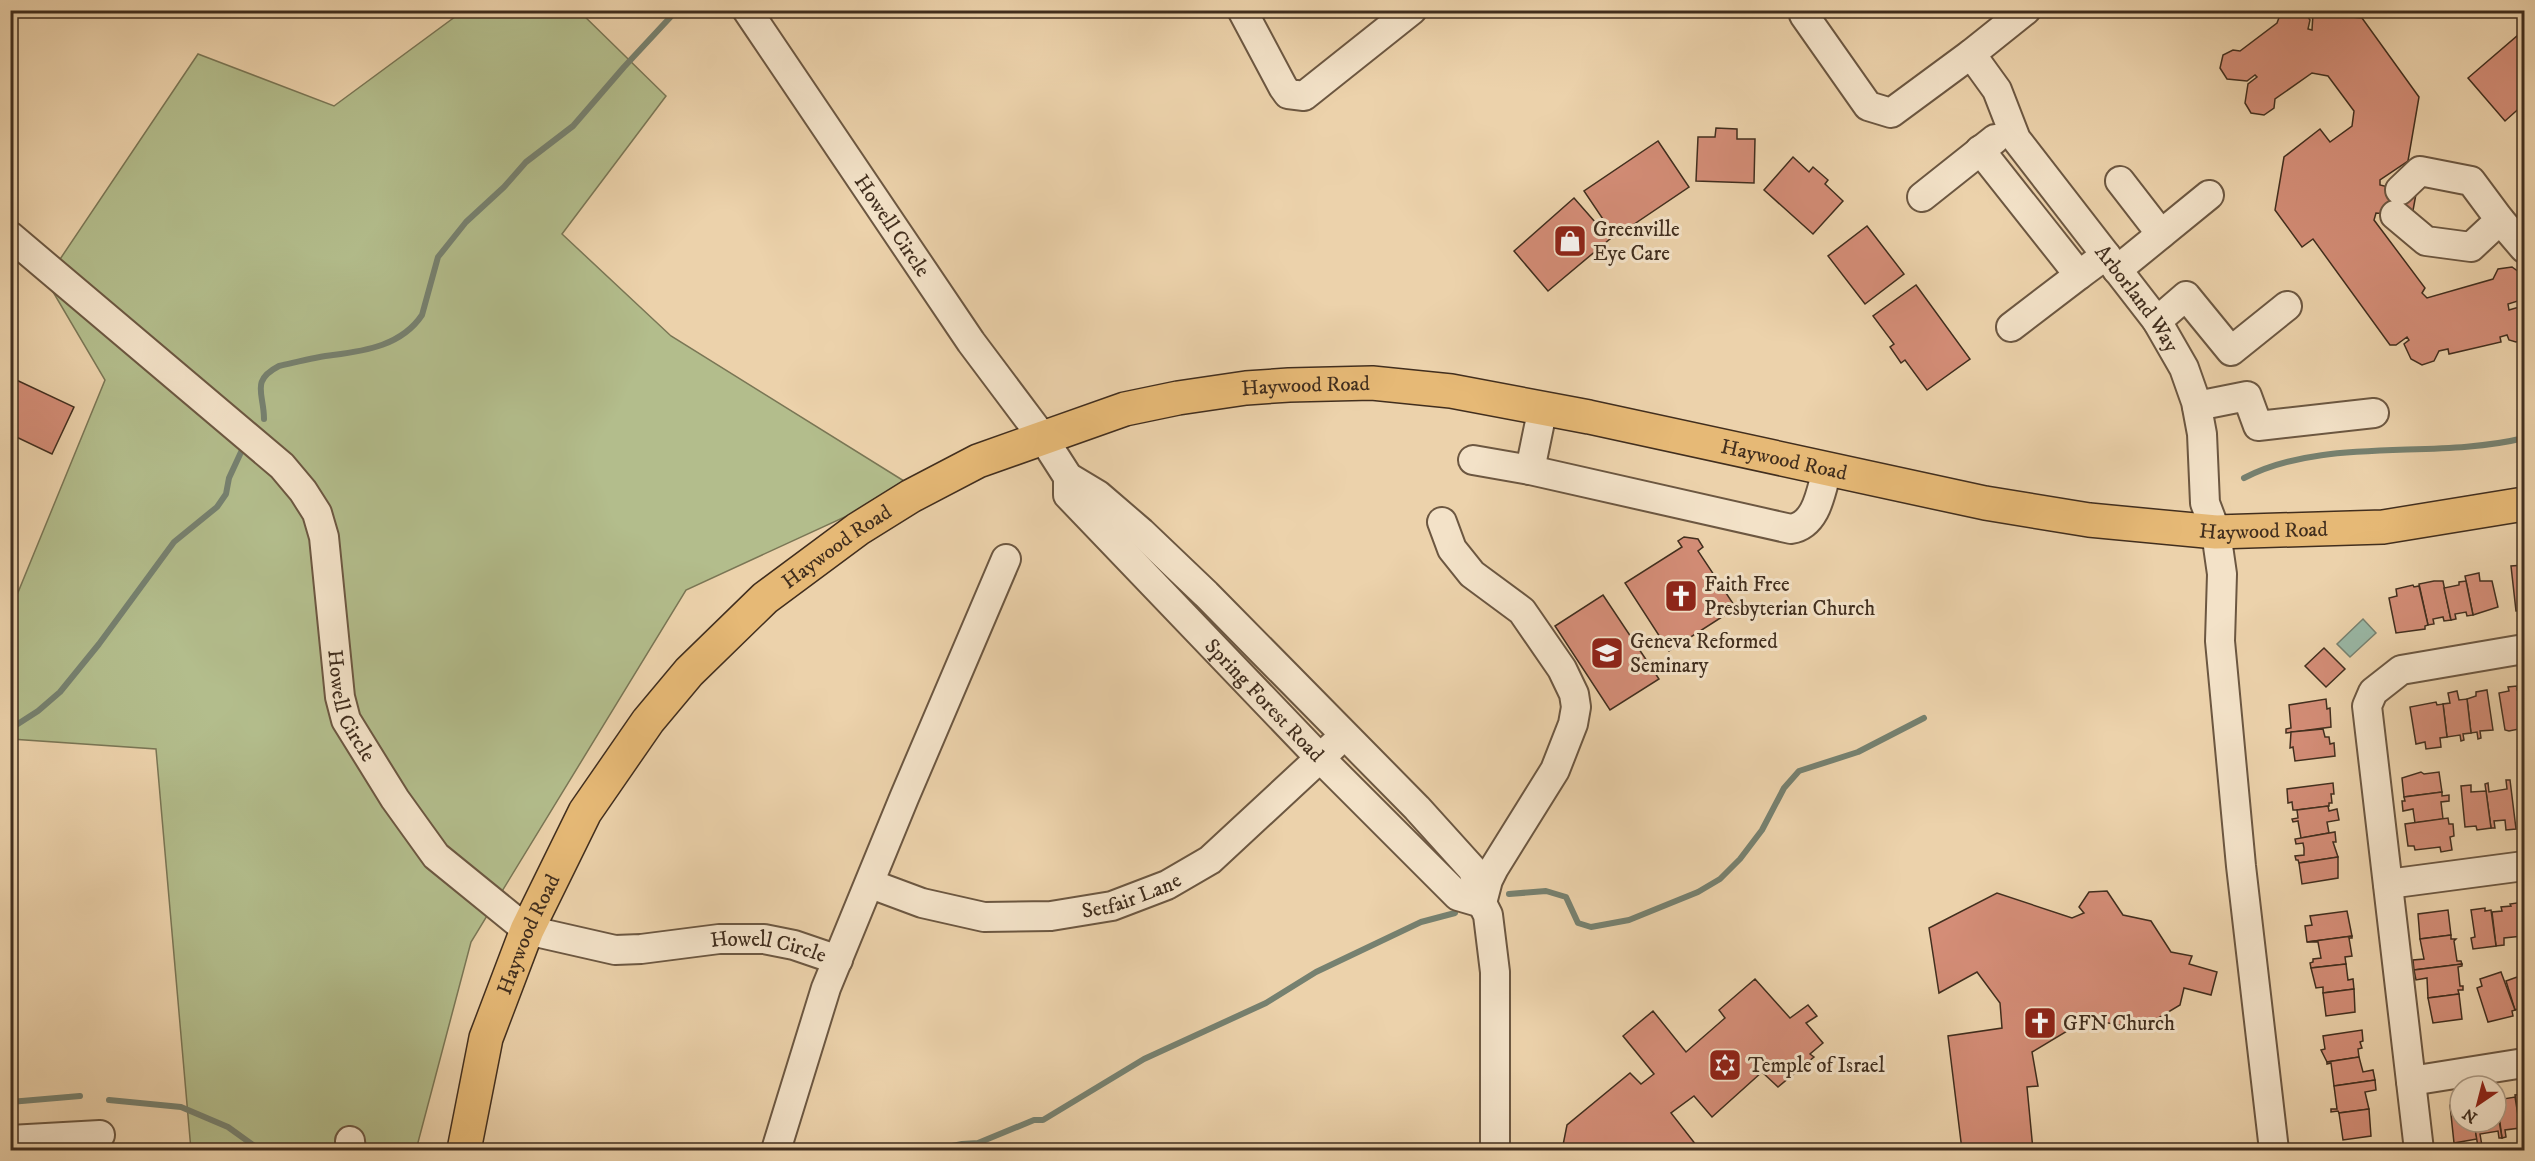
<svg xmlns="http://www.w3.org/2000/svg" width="2535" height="1161" viewBox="0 0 2535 1161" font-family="'IM FELL DW Pica',serif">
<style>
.green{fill:#b3bd8c;stroke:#7a7655;stroke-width:1.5}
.water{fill:#99b8a6;stroke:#768170;stroke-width:1.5}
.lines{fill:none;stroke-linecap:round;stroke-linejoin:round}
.stream{stroke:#768170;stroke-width:6}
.building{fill:#d48d77;stroke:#412e1e;stroke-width:1.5}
.minor-casing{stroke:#6c5741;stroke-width:32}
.major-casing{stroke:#412e1e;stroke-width:36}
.minor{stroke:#f3e2c8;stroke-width:28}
.major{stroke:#e6b976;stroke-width:33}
.labels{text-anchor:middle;stroke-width:6;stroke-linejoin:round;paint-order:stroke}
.street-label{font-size:21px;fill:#412e1e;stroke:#f3e2c8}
.poi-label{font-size:21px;fill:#412e1e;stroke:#f3e2c8;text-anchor:start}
</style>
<rect width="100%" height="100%" fill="#ecd2ab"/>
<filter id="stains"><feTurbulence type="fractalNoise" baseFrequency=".00333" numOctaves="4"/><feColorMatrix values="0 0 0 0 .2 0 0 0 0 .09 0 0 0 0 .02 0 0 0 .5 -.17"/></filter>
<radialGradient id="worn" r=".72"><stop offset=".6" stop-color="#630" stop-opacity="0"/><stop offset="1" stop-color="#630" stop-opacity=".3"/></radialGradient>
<!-- green -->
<path class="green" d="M463,11H579L666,96L562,234L671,336L912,486L686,590L471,942L416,1150H191L156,749L11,739L10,612L105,380L46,280L198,54L334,106Z"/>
<!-- water -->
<path class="water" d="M2363,619L2376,633L2350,657L2337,644Z"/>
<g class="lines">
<!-- stream -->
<g class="stream">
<path d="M264,419C264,393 250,381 279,366C297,362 315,357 333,355C366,351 402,345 422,315L438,257L466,222L504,187L526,162L573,126L624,67L677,10"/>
<path d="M2244,478C2324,436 2435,460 2524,438"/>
<path d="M10,729L38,711L60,692L99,644L174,542L217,507L226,494L229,478L242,450"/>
<path d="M1509,894L1546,891L1566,897L1578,923L1591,927L1629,920L1698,892L1720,879L1740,859L1762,830L1784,788L1799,771L1858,752L1924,718"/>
<path d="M109,1100L181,1107L228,1127L260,1150"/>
<path d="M10,1102L80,1096"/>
<path d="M802,1149L839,1148L844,1150"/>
<path d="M933,1150L962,1144L978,1143L1034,1120H1043L1144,1059L1266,1003L1316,972L1421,922L1455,913"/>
</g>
</g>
<!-- building -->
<g class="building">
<path d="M2286,10H2303L2310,20L2308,29L2312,30L2313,14L2319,10H2338L2341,16L2362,18L2419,97L2408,161L2380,180V185L2416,194L2412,216L2376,213L2374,220L2425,288L2422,293L2427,298L2493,279L2498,269L2512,267L2523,275L2524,288L2518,301L2508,304L2509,310L2519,307L2524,310V340L2516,342L2509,340L2507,335L2500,337L2501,342L2449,354L2448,349L2439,351L2434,361L2422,365L2411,359L2404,344L2409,340L2407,337L2396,345H2390L2313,239L2302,247L2275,210L2284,157L2320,129L2330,142L2352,126L2354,111L2328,76L2312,73L2275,99L2274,108L2264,115L2251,113L2245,103L2248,84L2257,77L2255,75L2247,81L2227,79L2220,68L2223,55L2233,50L2240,51L2277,23L2280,15Z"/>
<path d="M2524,30V104L2505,121L2468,78Z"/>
<path d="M1716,128L1737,129V139H1755L1754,183L1696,181L1698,137H1715Z"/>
<path d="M1658,141L1689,187L1615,237L1584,191Z"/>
<path d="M1793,157L1809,172L1813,167L1828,180L1825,184L1843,201L1813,234L1764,190Z"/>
<path d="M1574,198L1610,239L1548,291L1514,251Z"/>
<path d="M1867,226L1904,274L1865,304L1828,256Z"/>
<path d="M1916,285L1970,359L1927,390L1905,360L1901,363L1890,347L1894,344L1873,316Z"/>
<path d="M10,377L74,407L52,454L10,434Z"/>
<path d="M1684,537L1698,539L1703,547L1698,551L1736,608L1669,651L1625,583L1682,547L1678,541Z"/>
<path d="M2524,565V610L2516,611L2511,566Z"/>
<path d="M2479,573L2480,581H2492L2498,607L2473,615L2465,576Z"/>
<path d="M2434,581H2443L2451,620L2444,621L2443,617L2433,619L2434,624L2428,625L2419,584Z"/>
<path d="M2466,581L2473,615L2467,616L2466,612L2455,614L2456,619L2451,620L2444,588L2459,585V582Z"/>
<path d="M2413,585L2414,587L2419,586L2428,625L2425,626V629L2396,633L2389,598L2397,596L2396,589Z"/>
<path d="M1603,595L1659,679L1610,710L1555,626Z"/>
<path d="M2324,648L2345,669L2326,687L2305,666Z"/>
<path d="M2517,686V690L2524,689V728L2509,731L2505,730L2499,693L2509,691L2508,687Z"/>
<path d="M2487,690L2493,730L2480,731L2481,738L2478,739L2477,732L2471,733L2467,699L2476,696V692Z"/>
<path d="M2457,691L2459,700L2467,699L2471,733L2463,734L2464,740L2461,741L2460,735L2447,737L2443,704L2450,703L2448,693Z"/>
<path d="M2326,699L2327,709L2330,708L2331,727L2286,733V729L2291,728L2289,705Z"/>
<path d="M2436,702L2437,705L2443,704L2447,737L2440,738L2441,747L2426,749L2425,742L2416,744L2410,707Z"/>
<path d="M2323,729L2325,737H2329L2330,744L2334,743L2335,756L2295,761L2293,747L2290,748L2291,732Z"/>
<path d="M2421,772L2424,774L2439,772L2442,792L2404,797L2402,778Z"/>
<path d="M2506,780H2510L2516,829L2506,830L2505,820L2494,821L2495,828H2491L2485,784L2488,783L2489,792L2507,789Z"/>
<path d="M2333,783L2334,794H2331L2332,803H2329V806L2297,810H2293L2292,802L2288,803L2287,789Z"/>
<path d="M2471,785V792L2486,791L2491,828L2477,830L2476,826L2465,827L2461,786Z"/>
<path d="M2442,792V796L2449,795V801L2441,802L2443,819L2415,823L2413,809L2403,811L2402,801H2405L2404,797Z"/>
<path d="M2328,806L2329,811L2337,809L2339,820L2327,822L2329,833L2301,838L2298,821L2293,822L2292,819L2298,818L2297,810Z"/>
<path d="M2448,818L2449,824H2453L2454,836L2450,837L2452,850L2441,852L2440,847L2415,850L2414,846H2408L2405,824Z"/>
<path d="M2335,832L2336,842H2333L2338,857L2299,863L2298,860H2296L2295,856L2304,855V848L2303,843L2296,844L2295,839Z"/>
<path d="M2338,857V878L2302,884L2299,863Z"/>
<path d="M2107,891L2123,915L2151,921L2171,952L2192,956L2189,964L2217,972L2211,995L2184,988L2180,1005L2140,1029L2087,1019L2032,1052L2038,1086L2027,1087L2033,1150H1962L1948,1036L2002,1028L2000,1003L1977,972L1939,993L1929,928L1997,893L2072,918L2084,913L2079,907L2089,892Z"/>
<path d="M2523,902L2524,942L2523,936L2504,938V945L2496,946L2492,912L2502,911L2501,907L2511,906L2510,904Z"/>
<path d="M2485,908V911L2491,910L2496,946L2473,949L2471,938L2475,937L2471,910Z"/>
<path d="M2448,910L2451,935L2420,939L2418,914Z"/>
<path d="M2347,911L2352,936L2307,942L2305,926L2312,925L2310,916Z"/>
<path d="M2451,935V939H2456L2454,941L2457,961H2461L2462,964L2414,970L2413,960L2424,959L2420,939Z"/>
<path d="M2352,936V938H2349L2352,956L2345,957L2346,964L2311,968L2310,963L2313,962V959L2321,958L2318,942H2307Z"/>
<path d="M2346,964L2348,980L2353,979L2354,989L2323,993V987L2316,988L2311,968Z"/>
<path d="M2462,964V966L2458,967L2460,986H2463V990H2458L2459,994L2428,998L2427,978L2416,980L2414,970Z"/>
<path d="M2524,966V1007L2515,1010L2506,981L2520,976L2518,968Z"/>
<path d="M2501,972L2515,1010L2512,1011L2513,1016L2488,1022L2477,988L2482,986L2480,979Z"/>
<path d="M1755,979L1790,1018L1808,1005L1817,1016L1806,1023L1823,1043L1810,1054L1814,1057L1778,1087L1762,1072L1712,1117L1694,1096L1671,1113L1700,1150H1562L1567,1125L1630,1073L1641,1084L1654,1074L1623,1036L1653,1011L1686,1052L1725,1018L1719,1010Z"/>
<path d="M2354,989L2355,1012L2326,1016L2323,993Z"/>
<path d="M2459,994L2462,1019L2433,1023L2428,998Z"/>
<path d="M2362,1030L2363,1041L2360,1042L2362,1048L2358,1049L2359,1057L2327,1062L2321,1050L2325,1049L2323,1036Z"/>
<path d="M2359,1057L2363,1072L2373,1070L2375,1080L2334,1086L2331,1063L2327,1064V1062Z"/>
<path d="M2375,1080L2376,1090L2365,1092L2369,1109L2339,1113L2338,1111L2331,1112V1109H2337L2334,1086Z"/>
<path d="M2524,1094V1140H2522L2515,1095Z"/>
<path d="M2515,1097L2520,1128L2505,1130L2506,1137L2502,1138L2497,1100Z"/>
<path d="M2460,1103V1122H2474L2477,1139L2454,1143L2450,1105Z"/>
<path d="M2496,1103L2502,1138H2499L2498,1131L2480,1134L2482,1146L2478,1147L2474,1122H2496Z"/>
<path d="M2369,1109L2371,1136L2343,1140L2339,1113Z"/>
</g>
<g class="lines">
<defs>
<g id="minor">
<path id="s1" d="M747,10L971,342L1043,438L1068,477L1098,495L1141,532L1206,594L1417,808L1473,870L1482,903L1488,915L1495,972V1150"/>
<path d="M1242,10L1283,87L1288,94L1304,96L1412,10"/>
<path id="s2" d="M1804,15L1868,106L1891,113L1971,54L1997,90L2016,139L2157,321L2184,368L2196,402L2202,434L2205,503L2216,532L2222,574L2220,641L2241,866L2274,1150"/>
<path d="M1971,54L2026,10"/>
<path d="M1980,150L2079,275L2106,255"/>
<path d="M2120,181L2161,234"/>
<path d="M1922,197L1995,139"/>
<path d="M2395,215L2426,241L2471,247L2500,220L2471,181L2420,171L2400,190"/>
<path d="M2500,220L2524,248"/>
<path id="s3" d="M10,236L282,466L303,491L317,513L324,537L340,697L346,720L395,799L436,856L527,930L615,950L641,949L719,939H764L794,945L838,960"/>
<path d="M2117,270L2209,195"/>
<path d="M2157,321L2186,296L2231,351L2287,306"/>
<path d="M2011,327L2079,275"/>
<path d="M2197,406L2247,396L2258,426L2374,413"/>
<path d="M1473,460L1530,470L1791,529C1817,525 1821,491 1827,470"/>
<path d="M1530,470L1543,407"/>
<path id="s4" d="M1068,477V495L1320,758L1458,896L1482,903"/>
<path d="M1442,522L1452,549L1472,574L1522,611L1562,669L1574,694L1576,707L1573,724L1555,770L1494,868L1488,880L1482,903"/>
<path id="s5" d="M871,884L922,903L984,917L1051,916L1112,906L1167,885L1210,860L1334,745"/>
<path d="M2388,884L2524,866"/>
<path d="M2411,1081L2524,1063"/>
<path d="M10,1140L100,1135"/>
<path d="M350,1141L351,1150"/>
<path d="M776,1150L826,988L904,798L1006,559"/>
<path d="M2419,1150L2367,706L2373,692L2401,670L2524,649"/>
</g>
<g id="major">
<path id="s6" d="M464,1150L486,1038L527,930L585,812L648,721L689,672L765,598L858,529L911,496L978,461L1125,409L1178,398L1246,388L1289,385L1372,383L1451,391L1589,417L1985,503L2089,520L2216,532L2383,527L2524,504"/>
</g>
</defs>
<!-- minor casing -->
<use href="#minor" class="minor-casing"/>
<!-- major casing -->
<use href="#major" class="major-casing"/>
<!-- minor -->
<use href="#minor" class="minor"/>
<!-- major -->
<use href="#major" class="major"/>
</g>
<!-- icons -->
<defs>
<symbol id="shop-square" viewBox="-11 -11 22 22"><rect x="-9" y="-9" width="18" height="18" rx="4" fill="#8f2418" stroke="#f3e2c8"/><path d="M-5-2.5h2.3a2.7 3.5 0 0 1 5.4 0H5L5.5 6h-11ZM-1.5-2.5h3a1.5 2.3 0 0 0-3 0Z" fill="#fff"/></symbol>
<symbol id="church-square" viewBox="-11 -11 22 22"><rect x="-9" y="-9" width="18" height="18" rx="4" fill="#8f2418" stroke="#f3e2c8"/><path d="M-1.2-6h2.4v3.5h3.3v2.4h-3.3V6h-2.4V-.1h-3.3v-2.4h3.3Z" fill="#fff"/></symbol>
<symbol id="university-square" viewBox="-11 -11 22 22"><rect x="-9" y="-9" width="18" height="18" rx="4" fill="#8f2418" stroke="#f3e2c8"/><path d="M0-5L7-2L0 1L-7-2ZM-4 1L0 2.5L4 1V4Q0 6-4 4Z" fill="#fff"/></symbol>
<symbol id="synagogue-square" viewBox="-11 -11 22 22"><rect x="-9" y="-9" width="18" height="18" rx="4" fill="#8f2418" stroke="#f3e2c8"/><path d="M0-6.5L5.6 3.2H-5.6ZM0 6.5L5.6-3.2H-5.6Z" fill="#fff"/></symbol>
</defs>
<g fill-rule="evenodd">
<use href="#shop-square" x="1551" y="222" width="38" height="38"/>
<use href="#church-square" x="1662" y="577" width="38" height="38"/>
<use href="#university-square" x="1588" y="634" width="38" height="38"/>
<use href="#church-square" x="2021" y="1004" width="38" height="38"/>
<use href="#synagogue-square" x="1706" y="1046" width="38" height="38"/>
</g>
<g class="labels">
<!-- street labels -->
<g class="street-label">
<text dy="7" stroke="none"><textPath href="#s1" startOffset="260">Howell Circle</textPath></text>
<text dy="7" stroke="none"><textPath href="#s2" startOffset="532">Arborland Way</textPath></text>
<text dy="7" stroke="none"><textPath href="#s6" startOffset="1234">Haywood Road</textPath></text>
<text dy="7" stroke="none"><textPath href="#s6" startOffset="1720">Haywood Road</textPath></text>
<text dy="7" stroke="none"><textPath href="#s6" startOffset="2206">Haywood Road</textPath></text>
<text dy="7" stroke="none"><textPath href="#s6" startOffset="730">Haywood Road</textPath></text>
<text dy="7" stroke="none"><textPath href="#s4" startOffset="302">Spring Forest Road</textPath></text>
<text dy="7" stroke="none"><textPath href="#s3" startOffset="612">Howell Circle</textPath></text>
<text dy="7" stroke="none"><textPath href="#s5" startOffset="268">Setfair Lane</textPath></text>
<text dy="7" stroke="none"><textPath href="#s6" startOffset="226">Haywood Road</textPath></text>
<text dy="7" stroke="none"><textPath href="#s3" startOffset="1150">Howell Circle</textPath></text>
</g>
<!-- poi labels -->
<g class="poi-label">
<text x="1593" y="236">Greenville<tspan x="1593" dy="24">Eye Care</tspan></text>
<text x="1704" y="591">Faith Free<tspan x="1704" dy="24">Presbyterian Church</tspan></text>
<text x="1630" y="648">Geneva Reformed<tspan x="1630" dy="24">Seminary</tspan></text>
<text x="2063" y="1030">GFN Church</text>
<text x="1748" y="1072">Temple of Israel</text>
</g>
</g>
<!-- margin -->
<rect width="2535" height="1161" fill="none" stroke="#ecd2ab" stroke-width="36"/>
<rect x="12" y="12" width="2511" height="1137" fill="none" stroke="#412e1e" stroke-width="3"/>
<rect x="18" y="18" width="2499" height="1125" fill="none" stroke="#412e1e" stroke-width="1.5"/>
<!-- north arrow -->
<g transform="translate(2478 1104) rotate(215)"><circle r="28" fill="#f3e2c8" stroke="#ac9a84" stroke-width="1.5"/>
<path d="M0-4.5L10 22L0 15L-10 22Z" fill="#8f2418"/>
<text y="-9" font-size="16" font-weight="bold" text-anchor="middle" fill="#412e1e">N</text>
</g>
<rect width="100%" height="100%" filter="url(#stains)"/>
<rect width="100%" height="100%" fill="url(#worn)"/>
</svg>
